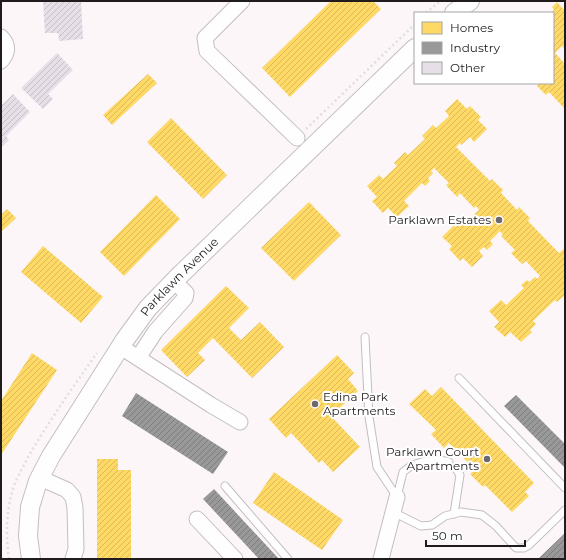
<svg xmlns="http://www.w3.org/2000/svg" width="566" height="560" viewBox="0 0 566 560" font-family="Montserrat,sans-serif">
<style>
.homes{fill:url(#homes-hatch)}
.industry{fill:url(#industry-hatch)}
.building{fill:url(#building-hatch)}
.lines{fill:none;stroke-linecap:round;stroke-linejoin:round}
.service-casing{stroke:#c3bec1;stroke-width:9}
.minor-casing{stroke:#c3bec1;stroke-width:17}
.tertiary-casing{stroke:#c3bec1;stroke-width:20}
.path{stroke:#e0dee0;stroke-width:2.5;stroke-dasharray:2 3;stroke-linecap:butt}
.service{stroke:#fffefe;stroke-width:7}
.minor{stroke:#fffefe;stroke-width:15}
.tertiary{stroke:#fffefe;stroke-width:18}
.poi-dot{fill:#6d686b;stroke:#fff;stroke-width:1.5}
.labels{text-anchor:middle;stroke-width:4;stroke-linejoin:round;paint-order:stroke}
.poi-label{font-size:12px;fill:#201c1e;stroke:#fff;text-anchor:end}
.street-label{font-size:12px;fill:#201c1e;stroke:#fff}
</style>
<defs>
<pattern id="homes-hatch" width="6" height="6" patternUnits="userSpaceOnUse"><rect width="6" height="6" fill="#ffd966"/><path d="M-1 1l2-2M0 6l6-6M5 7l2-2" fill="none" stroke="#daba58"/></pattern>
<pattern id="industry-hatch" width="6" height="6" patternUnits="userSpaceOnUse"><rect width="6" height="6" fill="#999"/><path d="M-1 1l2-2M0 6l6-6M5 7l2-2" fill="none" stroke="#7c7c7c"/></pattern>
<pattern id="building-hatch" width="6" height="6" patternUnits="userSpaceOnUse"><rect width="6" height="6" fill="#e6dfe7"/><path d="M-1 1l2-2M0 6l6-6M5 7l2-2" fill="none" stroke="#c5bfc6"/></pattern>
</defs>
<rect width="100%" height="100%" fill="#fcf6f9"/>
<!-- homes -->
<g class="homes">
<path d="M331,1H373L381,9L290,97L262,68Z"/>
<path d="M557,2L565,11V47L564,48L562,46L555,53L565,64V109L549,92L546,95L537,86L540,83H553V13H551L554,10L552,7Z"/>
<path d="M148,74L157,83L112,125L103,115Z"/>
<path d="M457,99L467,109L470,106L481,117L478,120L487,129L474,142L470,137L461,145L460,143L456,147L490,181L492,179L503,190L501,193L517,210L519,207L530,218L528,221L559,253L565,248V295L557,302L555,300L533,321L536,324L530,330L532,332L521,342L510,332L505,337L494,327L499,322L489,311L501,300L506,305L524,288L521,285L527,280L529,282L535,277L537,279L540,276L526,261L522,264L511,253L515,250L501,236L503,235L500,231L490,241L493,244L487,250L484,247L479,251L483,256L472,267L463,258L460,261L449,249L452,246L442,237L454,225L456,227L461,222L463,224L479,210L476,206L474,208L460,193L457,197L446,185L449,183L434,168L431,171L433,173L428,178L430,181L425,186L422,183L404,201L409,206L397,217L388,208L383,213L372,201L377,197L367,186L379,175L383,179L397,166L394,163L405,152L408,155L425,139L422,136L433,125L436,128L449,116L445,111Z"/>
<path d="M171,118L227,175L203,199L147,142Z"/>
<path d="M156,195L180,219L124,276L100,252Z"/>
<path d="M309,202L341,235L294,281L261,248Z"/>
<path d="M7,209L16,218L1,232V215Z"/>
<path d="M43,246L103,297L81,323L21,272Z"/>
<path d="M226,286L249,308L229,328L241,340L260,322L284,347L252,378L213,338L198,353L205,360L187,377L161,350Z"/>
<path d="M32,353L57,370L1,455V401Z"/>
<path d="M337,355L354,373L348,379L358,391L331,416L360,447L333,472L322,460L319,463L291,433L286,438L269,419Z"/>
<path d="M441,387L534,483L525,492L529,496L512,512L485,485L483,487L470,474L475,470L449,443L444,448L431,434L436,430L409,404L425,389L432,396Z"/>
<path d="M97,459H118V470H131V559H97Z"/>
<path d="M274,472L343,520L322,550L253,503Z"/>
</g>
<!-- industry -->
<g class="industry">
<path d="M136,393L228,452L213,474L122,416Z"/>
<path d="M516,395L565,444V468L504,406Z"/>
<path d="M214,489L279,559H259L203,499Z"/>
<path d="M565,533V559H538Z"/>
</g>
<!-- building -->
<g class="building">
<path d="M43,1H81L83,39L59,41L58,33H45Z"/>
<path d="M57,53L73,70L48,94L53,99L43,109L21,88Z"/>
<path d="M13,94L30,112L6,136L9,140L1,148V106Z"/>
</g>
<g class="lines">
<defs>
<g id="service">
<path d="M365,337L369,417L377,467L397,497"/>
<path d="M459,378L565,488"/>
<path d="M225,486L288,559"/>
<path d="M397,497L403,472L412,465L425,461L440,460L449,462"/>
<path d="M393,512L421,526L432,525L445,516L461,512L482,515L496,526L516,548H524L529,545L565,510"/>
<path d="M454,514L460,475L456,469"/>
</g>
<g id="minor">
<path d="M242,1L205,38L207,51L297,138"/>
<path d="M1,37C9,45 8,53 1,61"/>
<path d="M121,347L211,405L240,422"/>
<path d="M138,358L155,332L185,298L186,293L174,281"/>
<path d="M40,478L67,490L73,497L75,508L76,549L73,559"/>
<path d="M197,519L235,559"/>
<path d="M381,559L397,497"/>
</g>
<g id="tertiary">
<path d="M454,13L470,1"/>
<path id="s1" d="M31,559L28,536L30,507L38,481L51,456L124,341L148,308L178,277L415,48"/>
</g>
</defs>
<!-- service casing -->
<use href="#service" class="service-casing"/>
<!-- minor casing -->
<use href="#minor" class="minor-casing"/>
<!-- tertiary casing -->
<use href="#tertiary" class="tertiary-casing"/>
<!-- path -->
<g class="path">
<path d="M426,13L440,1"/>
<path d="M306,129L415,24"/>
<path d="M9,559C6,538 6,517 11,496C14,482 22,469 28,457C49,421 73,387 97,353"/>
</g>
<!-- service -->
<use href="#service" class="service"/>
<!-- minor -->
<use href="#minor" class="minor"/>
<!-- tertiary -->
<use href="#tertiary" class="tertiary"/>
</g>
<!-- markers -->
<g class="poi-dot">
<circle cx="499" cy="220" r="4"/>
<circle cx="315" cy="404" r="4"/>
<circle cx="487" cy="459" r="4"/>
</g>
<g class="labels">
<!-- poi labels -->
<g class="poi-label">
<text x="491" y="224">Parklawn Estates</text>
<text x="323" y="401" text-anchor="start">Edina Park<tspan x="323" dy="14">Apartments</tspan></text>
<text x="479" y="456">Parklawn Court<tspan x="479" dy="14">Apartments</tspan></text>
</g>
<!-- street labels -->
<g class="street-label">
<text dy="4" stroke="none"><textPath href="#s1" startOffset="329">Parklawn Avenue</textPath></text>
</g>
</g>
<!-- border -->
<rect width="566" height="560" fill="none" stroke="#201c1e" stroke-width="4"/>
<!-- legend -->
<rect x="414" y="12" width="140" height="72" fill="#ffffff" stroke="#a6a4a5"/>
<rect x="422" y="22" width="20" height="12" fill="#ffd966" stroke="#a6a4a5"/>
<text x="450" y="32" font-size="12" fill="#201c1e">Homes</text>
<rect x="422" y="42" width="20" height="12" fill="#999999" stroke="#a6a4a5"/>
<text x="450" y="52" font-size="12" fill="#201c1e">Industry</text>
<rect x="422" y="62" width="20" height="12" fill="#e6dfe7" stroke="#a6a4a5"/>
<text x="450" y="72" font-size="12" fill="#201c1e">Other</text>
<!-- scale -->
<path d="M426 540v6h99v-6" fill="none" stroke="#201c1e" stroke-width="2"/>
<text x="432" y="540" font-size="12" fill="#201c1e" stroke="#ffffff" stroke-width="3" paint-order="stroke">50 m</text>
</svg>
